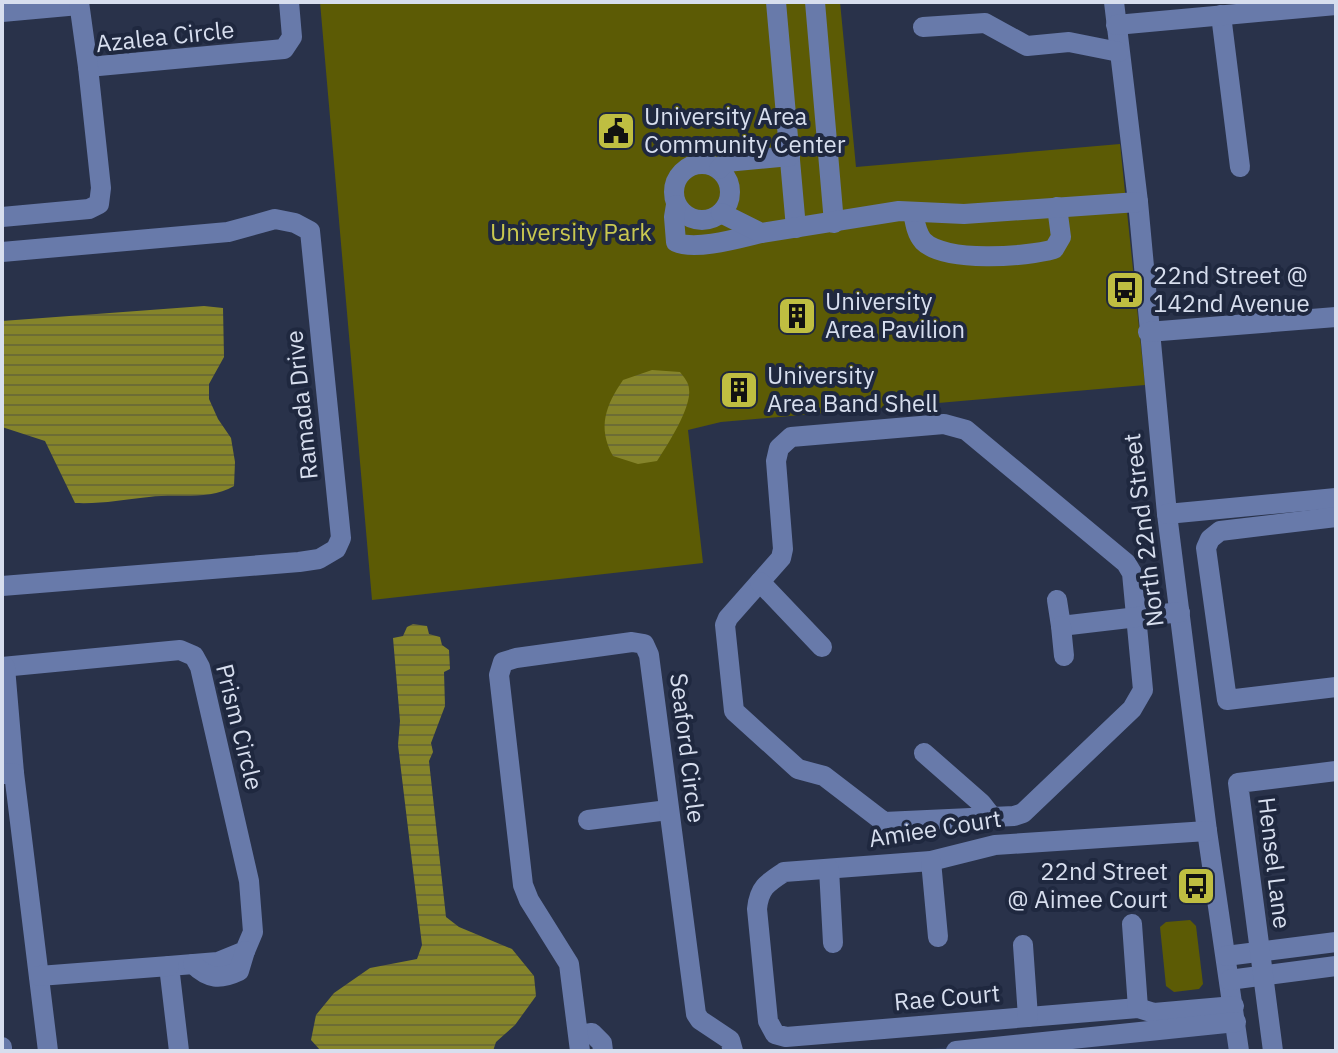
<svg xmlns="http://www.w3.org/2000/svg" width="1338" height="1053" viewBox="0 0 1338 1053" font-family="'IBM Plex Sans',sans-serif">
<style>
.built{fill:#2d3857}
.green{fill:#5c5b05}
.water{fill:url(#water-rules)}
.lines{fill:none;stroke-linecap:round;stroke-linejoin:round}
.minor{stroke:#687aaa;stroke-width:20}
.labels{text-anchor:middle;stroke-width:8;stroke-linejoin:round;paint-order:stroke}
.street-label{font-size:24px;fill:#d7deee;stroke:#1f283f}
.poi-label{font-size:24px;fill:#d7deee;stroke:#1f283f;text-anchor:start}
.park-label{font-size:24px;fill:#c9c850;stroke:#1f283f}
</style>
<defs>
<pattern id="water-rules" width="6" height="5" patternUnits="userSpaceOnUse" patternTransform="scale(2)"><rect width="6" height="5" fill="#85842a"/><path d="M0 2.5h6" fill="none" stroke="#6d6d34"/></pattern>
</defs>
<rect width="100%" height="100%" fill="#29324a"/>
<!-- built -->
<path class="built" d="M1227,1008L1232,1051H905L1211,1024Z"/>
<!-- green -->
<g class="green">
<path d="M320,2H840L856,167L1120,144L1145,385L721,422L688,430L703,563L372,600Z"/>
<path d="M1190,920L1196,926L1203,984L1199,989L1174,992L1166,986L1160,927L1166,922Z"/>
</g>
<!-- water -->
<g class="water">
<path d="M204,306L223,308L224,357L209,384V399L218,419L231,438L235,462L234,486C209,501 177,493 149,497C122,500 102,504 75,503L45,441L2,427V321Z"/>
<path d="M652,370L680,372C684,377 689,383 689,389C692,407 667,446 657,461L638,464L613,456C597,427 606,405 623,380Z"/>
<path d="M413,624L427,626L429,634L440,637L442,645L449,650L450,669L444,672L445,706L431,743L433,752L429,761L446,917L459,927L512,949L534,976L536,996L515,1025L496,1042L493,1051H321L311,1040L316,1015L334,993L370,968L417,959L422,945L398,745L400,721L393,638L403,636L407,627Z"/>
</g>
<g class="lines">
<!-- minor -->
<g class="minor">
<path d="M776,2L796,228"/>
<path d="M815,2L834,223"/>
<path d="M1114,2L1138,202L1167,514L1207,831L1239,1051"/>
<path d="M2,12L79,5"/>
<path d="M1221,15L1240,167"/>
<path d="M1116,25L1336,5"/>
<path d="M923,27L985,23L1027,46L1069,42L1119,52"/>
<path d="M88,67L284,49L292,37L289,2"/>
<circle cx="702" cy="192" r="28"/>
<path d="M719,169L726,162L790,156"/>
<path d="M676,205L674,217L676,242C695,251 740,238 761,233"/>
<path d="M913,212C915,222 916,233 923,241C944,263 1027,257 1054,249L1061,237L1057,207"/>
<path d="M721,213L761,233L899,211L964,214L1138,202"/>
<path d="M2,217L89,209L99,204L101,188L88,67L79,2"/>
<path d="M2,252L228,232L275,219L295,223L310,231L341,538L336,549L319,559L299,562L2,586"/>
<path d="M1148,332L1336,317"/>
<path d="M944,424L966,430L1126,563L1132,573L1143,690L1132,709L1023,813L1014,816L884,822L824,776L798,769L734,711L725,625L728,618L781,558L783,549L776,461L779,448L791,437Z"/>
<path d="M1167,514L1336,498"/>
<path d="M1336,517L1220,531L1210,539L1206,548L1227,700L1336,687"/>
<path d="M760,582L822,647"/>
<path d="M1057,600L1061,626L1180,612"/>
<path d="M1061,626L1064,656"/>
<path d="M2,667L180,650L194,656L200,667L249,881L253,932L245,951L218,962L169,966L179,1051"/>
<path d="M5,667L14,773"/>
<path d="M924,753L981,803L992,817"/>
<path d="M2,774L14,773L48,1051"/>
<path d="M588,820L668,810"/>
<path d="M1207,831L995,845L931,861L784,872C767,883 759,888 757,909L768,1021L775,1034L786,1037L1138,1008L1154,1013L1234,1006"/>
<path d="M931,861L938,937"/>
<path d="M829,869L833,943"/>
<path d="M1132,924L1138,1008"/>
<path d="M1023,945L1028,1017"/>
<path d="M1226,956L1336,942"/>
<path d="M193,964C208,979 220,980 239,971L245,951"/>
<path d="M39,976L169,966"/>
<path d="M1229,980L1336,966"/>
<path d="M579,1035L592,1033L602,1043L603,1051"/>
<path d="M2,1047V1051"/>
<path d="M580,1051L569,964L529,900L523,885L499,675L503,662L516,658L632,642L644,644L649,655L696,1014L700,1020L730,1040L733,1051"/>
<path d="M956,1051L1236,1022"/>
<path d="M1273,1051L1238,783L1336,771"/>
</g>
</g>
<!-- icons -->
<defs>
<symbol id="civic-square" viewBox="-11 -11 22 22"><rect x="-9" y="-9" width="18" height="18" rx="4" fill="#bfbe41" stroke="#1f283f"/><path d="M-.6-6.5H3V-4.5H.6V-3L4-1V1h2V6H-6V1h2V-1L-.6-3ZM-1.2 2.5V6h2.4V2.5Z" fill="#111"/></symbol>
<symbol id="bus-square" viewBox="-11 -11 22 22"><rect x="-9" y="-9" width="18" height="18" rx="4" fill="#bfbe41" stroke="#1f283f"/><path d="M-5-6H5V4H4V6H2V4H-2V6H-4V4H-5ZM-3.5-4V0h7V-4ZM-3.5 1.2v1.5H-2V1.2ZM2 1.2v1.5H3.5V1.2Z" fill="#111"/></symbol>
<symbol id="building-square" viewBox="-11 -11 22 22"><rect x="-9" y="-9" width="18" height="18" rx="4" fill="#bfbe41" stroke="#1f283f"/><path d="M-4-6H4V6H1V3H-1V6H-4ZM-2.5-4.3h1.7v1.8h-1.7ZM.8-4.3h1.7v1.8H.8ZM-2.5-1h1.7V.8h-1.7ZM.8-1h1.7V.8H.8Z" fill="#111"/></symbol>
</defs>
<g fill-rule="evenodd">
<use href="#civic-square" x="594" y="109" width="44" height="44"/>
<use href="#bus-square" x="1103" y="268" width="44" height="44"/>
<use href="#building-square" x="775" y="294" width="44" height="44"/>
<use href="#building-square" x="717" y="368" width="44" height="44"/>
<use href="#bus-square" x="1174" y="864" width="44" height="44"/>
</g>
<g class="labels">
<!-- street labels -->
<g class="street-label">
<text transform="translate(165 37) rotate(-6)" y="8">Azalea Circle</text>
<text transform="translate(302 405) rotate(-96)" y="8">Ramada Drive</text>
<text transform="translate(1144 530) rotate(-97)" y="8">North 22nd Street</text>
<text transform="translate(239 727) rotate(76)" y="8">Prism Circle</text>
<text transform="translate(687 748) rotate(83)" y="8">Seaford Circle</text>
<text transform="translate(935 829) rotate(-9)" y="8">Amiee Court</text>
<text transform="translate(1274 863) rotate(83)" y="8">Hensel Lane</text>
<text transform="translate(947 998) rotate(-5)" y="8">Rae Court</text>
</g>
<!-- poi labels -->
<g class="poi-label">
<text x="644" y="125">University Area<tspan x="644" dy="28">Community Center</tspan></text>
<text x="1153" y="284">22nd Street @<tspan x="1153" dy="28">142nd Avenue</tspan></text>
<text x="825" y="310">University<tspan x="825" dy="28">Area Pavilion</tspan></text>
<text x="767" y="384">University<tspan x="767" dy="28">Area Band Shell</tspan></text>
<text x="1168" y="880" text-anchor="end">22nd Street<tspan x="1168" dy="28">@ Aimee Court</tspan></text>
</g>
<!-- park labels -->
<g class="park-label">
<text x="571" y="241">University Park</text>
</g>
</g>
<!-- border -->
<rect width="1338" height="1053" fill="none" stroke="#d7deee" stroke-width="8"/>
</svg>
